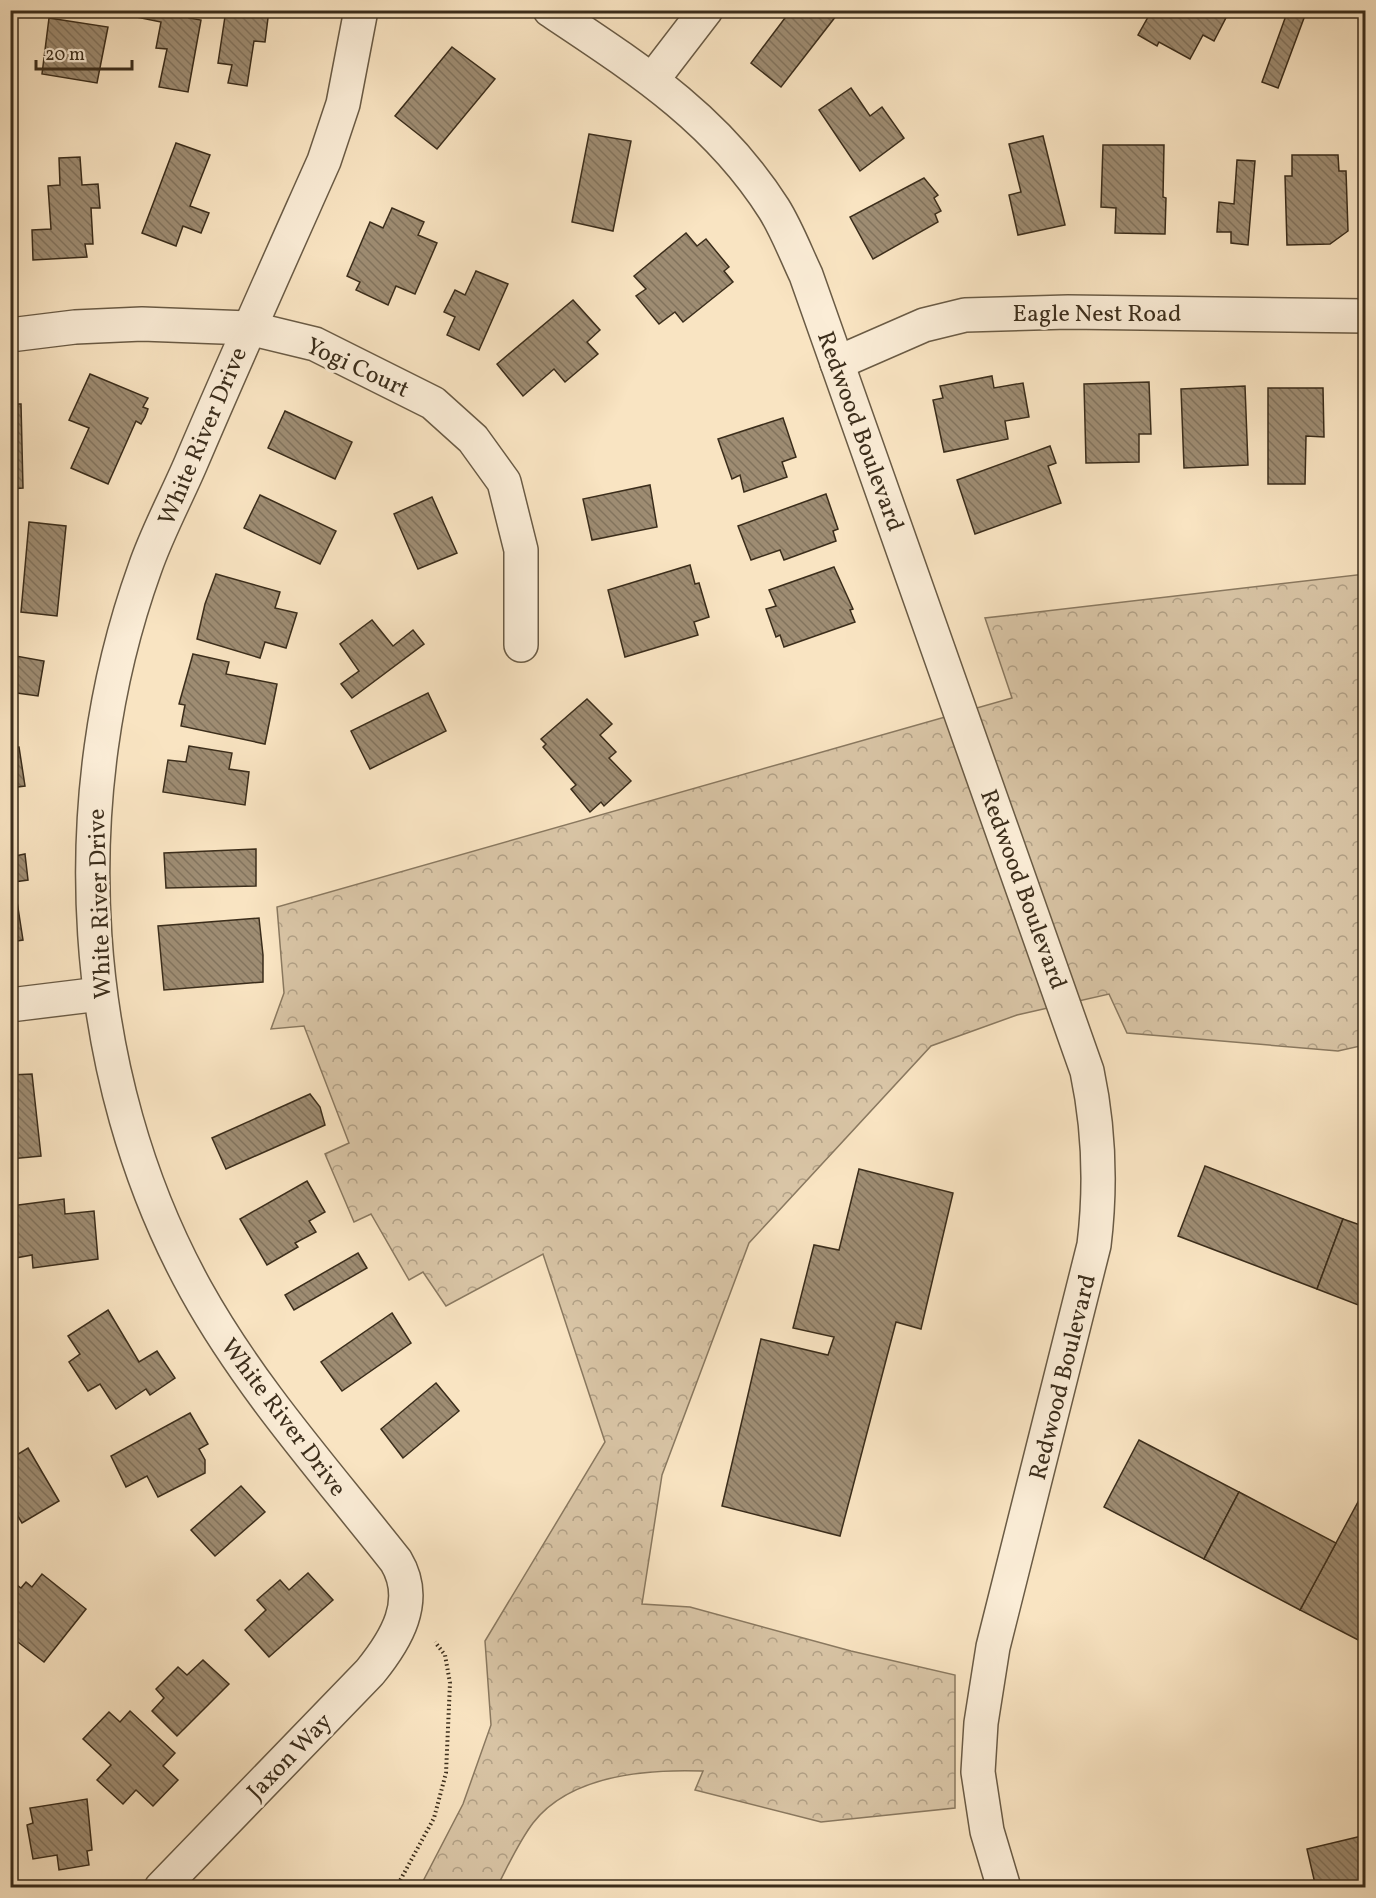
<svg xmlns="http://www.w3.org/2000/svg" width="1376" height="1898" viewBox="0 0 1376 1898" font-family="Vollkorn,serif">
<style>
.forest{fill:url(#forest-crowns);stroke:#8a7960;stroke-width:1.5}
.building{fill:url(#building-back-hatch);stroke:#3b2d1b;stroke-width:1.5}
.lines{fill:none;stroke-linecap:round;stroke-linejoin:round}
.minor-casing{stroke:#6a5b45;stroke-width:36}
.path{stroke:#3b2d1b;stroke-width:4;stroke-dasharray:1.5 3;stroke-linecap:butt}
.minor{stroke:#fbedd7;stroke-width:33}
.labels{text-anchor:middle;stroke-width:6;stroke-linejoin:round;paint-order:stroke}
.street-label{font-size:24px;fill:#3b2d1b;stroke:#fbedd7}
</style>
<defs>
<pattern id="forest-crowns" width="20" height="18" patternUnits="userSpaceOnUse" patternTransform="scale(1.5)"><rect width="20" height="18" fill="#d9c5a6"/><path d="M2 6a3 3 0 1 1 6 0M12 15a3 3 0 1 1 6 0" fill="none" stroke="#b1a086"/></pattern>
<pattern id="building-back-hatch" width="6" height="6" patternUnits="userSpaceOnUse" patternTransform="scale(1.5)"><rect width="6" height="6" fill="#9e8c72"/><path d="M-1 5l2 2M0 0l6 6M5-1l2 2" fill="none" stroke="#82735d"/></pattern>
</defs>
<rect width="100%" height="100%" fill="#f9e4c2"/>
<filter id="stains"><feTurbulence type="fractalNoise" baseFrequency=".00333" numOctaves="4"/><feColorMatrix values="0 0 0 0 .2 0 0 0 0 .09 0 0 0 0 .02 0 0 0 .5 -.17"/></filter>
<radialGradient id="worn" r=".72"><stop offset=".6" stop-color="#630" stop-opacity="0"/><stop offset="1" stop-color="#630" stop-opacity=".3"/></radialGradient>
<!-- forest -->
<path class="forest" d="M1365,574V1045L1338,1051L1127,1033L1109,994L1017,1015L931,1046L749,1243L662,1475L642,1604L690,1607L851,1651L955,1675V1808L821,1822L695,1790L703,1771C647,1769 571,1774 533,1823C518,1843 508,1866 497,1887H420L463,1804L491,1725L485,1641L605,1442L543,1254L446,1306L423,1272L409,1280L371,1214L354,1222L325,1154L349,1143L304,1026L271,1029L284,993L277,907L1012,698L985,618Z"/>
<!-- building -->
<g class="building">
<path d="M137,10H191L189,18L201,20L188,92L159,87L167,49L156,48L161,22L136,17Z"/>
<path d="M226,10H269L265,42L254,41L247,86L228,83L232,65L218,63Z"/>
<path d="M791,10H829L836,16L781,87L751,63Z"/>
<path d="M1152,10H1230L1214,41L1203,35L1190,59L1159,42L1157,46L1138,35Z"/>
<path d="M1288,10H1307L1278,88L1262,82Z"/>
<path d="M49,18L108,27L97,83L42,74Z"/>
<path d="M452,47L495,79L437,149L395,116Z"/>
<path d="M851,88L870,116L882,107L904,138L860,171L819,110Z"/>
<path d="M589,134L631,141L613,231L572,222Z"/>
<path d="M1043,136L1065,225L1018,235L1009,195L1021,192L1009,144Z"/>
<path d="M176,143L210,155L190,206L209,213L201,233L183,226L176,246L142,233Z"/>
<path d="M1103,145H1164L1163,197L1166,198L1165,234L1115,233L1116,208L1101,207Z"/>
<path d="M1292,155H1338L1339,171H1346L1348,231L1330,244L1287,245L1285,176H1292Z"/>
<path d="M80,157L82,185L98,184L100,208H91L93,244H85L87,257L33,260L32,230L51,229L48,186L60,185L59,158Z"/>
<path d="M1237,160L1255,161L1248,245L1231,243V232H1217L1219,202L1234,204Z"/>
<path d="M1364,164H1366V224Z"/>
<path d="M924,178L938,195L934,198L941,211L935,214L938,222L873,259L850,217Z"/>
<path d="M392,208L424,222L418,235L437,243L415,294L396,286L388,305L356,290L360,282L347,276L370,222L383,228Z"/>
<path d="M686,233L697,246L706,239L729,267L724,271L733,282L683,322L675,312L659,324L636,296L646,289L634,276Z"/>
<path d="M476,271L508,284L479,350L447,335L455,317L444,312L455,290L465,295Z"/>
<path d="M573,300L600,330L587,342L598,354L565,382L554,369L523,396L497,364Z"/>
<path d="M90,374L148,398L143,407L148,409L145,417L141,424L136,421L108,484L71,468L89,428L69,420Z"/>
<path d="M992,376L994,388L1023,383L1029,417L1005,421L1008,439L944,452L933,400L943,398L940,386Z"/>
<path d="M1149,382L1151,434H1139V462L1086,463L1084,384Z"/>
<path d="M1245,386L1248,465L1184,468L1181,389Z"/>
<path d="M1268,388H1323L1324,437L1306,436L1305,484H1268Z"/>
<path d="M10,404H21L23,488L10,489Z"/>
<path d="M285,411L352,442L335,479L268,448Z"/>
<path d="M783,418L796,457L782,462L787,477L744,492L740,475L732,479L718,439Z"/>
<path d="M1050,446L1056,463L1048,466L1061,503L975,534L957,480Z"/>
<path d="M650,485L657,527L592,540L583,499Z"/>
<path d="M826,494L838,529L833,531L836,541L784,560L780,550L751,560L738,526Z"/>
<path d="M260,495L336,531L320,564L244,528Z"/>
<path d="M432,497L457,553L418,569L394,514Z"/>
<path d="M29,522L66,526L57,616L21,612Z"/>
<path d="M690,565L695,584L699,583L709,617L694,622L698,635L625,657L608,590Z"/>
<path d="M834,567L853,609L850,610L855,622L784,647L780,635L776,637L766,609L776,606L769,590Z"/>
<path d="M216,574L280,592L275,608L297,613L286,648L265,642L260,658L197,639L205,604Z"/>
<path d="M372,620L393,646L413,630L424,644L352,698L341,684L359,671L340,644Z"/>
<path d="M193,654L229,662L226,674L277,684L265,744L181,726L185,705L179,704Z"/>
<path d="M10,655L44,661L38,696L10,692Z"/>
<path d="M428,693L446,731L370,769L351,731Z"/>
<path d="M587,699L612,724L600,735L616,752L609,758L631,781L604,806L601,802L590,812L571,789L576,785L543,747L546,744L541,739Z"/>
<path d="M189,746L232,753L229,769L249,772L245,805L163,792L168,760L186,762Z"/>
<path d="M19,747L25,786L10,788V748Z"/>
<path d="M256,849V886L166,888L164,853Z"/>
<path d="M25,854L28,880L14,882L23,940L10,942V857Z"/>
<path d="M259,918L263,955V982L164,990L158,926Z"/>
<path d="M32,1074L41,1156L10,1159V1075Z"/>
<path d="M310,1094L320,1107L325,1125L226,1169L212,1138Z"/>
<path d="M1205,1166L1343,1219L1317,1289L1178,1236Z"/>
<path d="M859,1169L953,1193L921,1329L896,1322L840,1536L722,1506L761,1339L828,1355L834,1337L793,1328L814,1245L839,1250Z"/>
<path d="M307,1181L325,1212L309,1221L316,1232L295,1243L298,1247L267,1265L240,1219Z"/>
<path d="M64,1199L65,1214L94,1211L98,1259L33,1268L32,1255L10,1259L11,1206Z"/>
<path d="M1343,1219L1366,1227V1308L1317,1289Z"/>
<path d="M358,1253L367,1268L294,1310L285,1295Z"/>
<path d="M108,1310L139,1362L157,1351L175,1378L150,1395L146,1389L116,1409L100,1384L88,1391L69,1362L80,1354L68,1336Z"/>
<path d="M392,1313L411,1343L342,1391L321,1362Z"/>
<path d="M436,1383L459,1411L403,1458L381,1429Z"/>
<path d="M190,1413L208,1444L199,1449L205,1460V1473L158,1497L147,1476L126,1487L111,1456Z"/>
<path d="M1139,1440L1239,1492L1204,1559L1104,1507Z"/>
<path d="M28,1448L59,1501L22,1523L10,1503V1459Z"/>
<path d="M241,1486L265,1512L215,1556L191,1530Z"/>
<path d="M1366,1487V1644L1300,1610Z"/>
<path d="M1239,1492L1336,1543L1300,1610L1204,1559Z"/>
<path d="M308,1573L333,1600L269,1657L245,1630L266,1610L257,1600L280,1580L289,1590Z"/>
<path d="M42,1574L86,1609L44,1662L10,1636V1580L21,1588L26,1582L32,1587Z"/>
<path d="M203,1660L229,1684L177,1736L152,1711L164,1698L156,1689L178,1667L187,1675Z"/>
<path d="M130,1711L175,1753L163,1766L178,1780L153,1806L136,1790L123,1804L97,1780L111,1765L83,1739L109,1712L120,1722Z"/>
<path d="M87,1799L92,1850L87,1851L89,1865L59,1870L57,1855L33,1859L27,1825L33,1823L30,1808Z"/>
<path d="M1366,1835V1888H1316L1307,1849Z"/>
</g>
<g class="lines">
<defs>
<g id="minor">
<path d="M550,10C637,68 717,119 774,209C787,230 796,254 806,275L1087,1071C1099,1128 1101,1187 1094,1245L993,1647L981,1723L978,1772L987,1831L1004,1888"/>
<path d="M653,79L706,10"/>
<path d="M10,335L75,327L142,324L249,328L315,344L433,403L473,439L504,482L521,550V645"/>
<path d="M837,363L924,325L965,315L1068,312L1366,316"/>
<path d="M10,1005L100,994"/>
<path d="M161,1888L370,1672C396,1640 420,1601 396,1561C326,1472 251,1389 196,1290C77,1075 62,798 145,568C157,533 176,498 191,463C234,362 279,262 324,161L343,104L361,10"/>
</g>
</defs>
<!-- minor casing -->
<use href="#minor" class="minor-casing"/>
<!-- path -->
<path class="path" d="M396,1888L434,1818L446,1773L450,1683L445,1655L435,1642"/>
<!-- minor -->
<use href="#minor" class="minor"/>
</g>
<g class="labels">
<!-- street labels -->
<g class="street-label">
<text x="1097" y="321">Eagle Nest Road</text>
<text transform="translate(358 367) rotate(25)" y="8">Yogi Court</text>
<text transform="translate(861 431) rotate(70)" y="8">Redwood Boulevard</text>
<text transform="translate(202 436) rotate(-67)" y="8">White River Drive</text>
<text transform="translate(1024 889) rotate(70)" y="8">Redwood Boulevard</text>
<text transform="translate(99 904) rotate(-92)" y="8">White River Drive</text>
<text transform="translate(1062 1377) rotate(-76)" y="8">Redwood Boulevard</text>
<text transform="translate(284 1417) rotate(53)" y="8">White River Drive</text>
<text transform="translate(289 1756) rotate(-46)" y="8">Jaxon Way</text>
</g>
</g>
<!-- margin -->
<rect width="1376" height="1898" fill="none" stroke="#f9e4c2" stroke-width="36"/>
<rect x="12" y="12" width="1352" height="1874" fill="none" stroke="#3b2d1b" stroke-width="3"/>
<rect x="18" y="18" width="1340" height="1862" fill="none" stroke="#3b2d1b" stroke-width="1.5"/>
<!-- scale -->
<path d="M36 60v9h96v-9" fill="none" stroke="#3b2d1b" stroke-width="3"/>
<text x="45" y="60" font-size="18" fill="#3b2d1b" stroke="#fbedd7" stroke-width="4.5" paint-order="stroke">20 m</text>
<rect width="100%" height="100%" filter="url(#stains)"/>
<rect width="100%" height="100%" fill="url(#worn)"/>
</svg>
